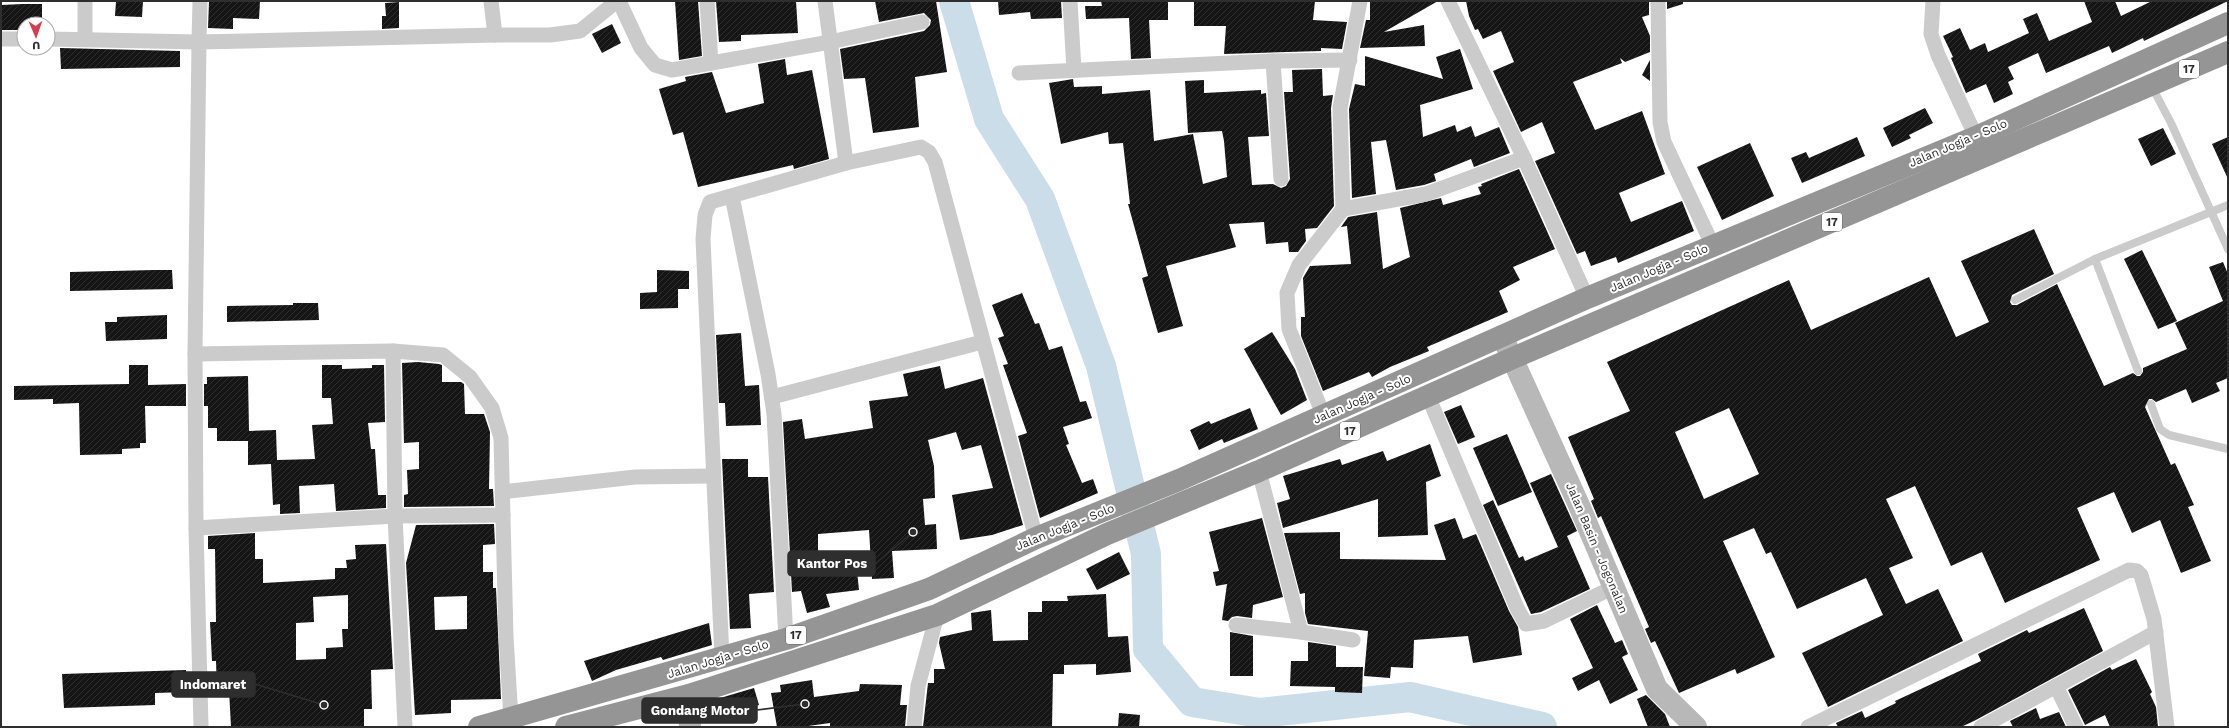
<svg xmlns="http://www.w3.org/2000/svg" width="2229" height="728" viewBox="0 0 2229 728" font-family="'Work Sans',sans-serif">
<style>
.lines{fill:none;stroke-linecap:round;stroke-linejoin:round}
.river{stroke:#cadde8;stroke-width:30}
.building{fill:url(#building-hatch);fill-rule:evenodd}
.lane{stroke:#cbcbcb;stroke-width:8}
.street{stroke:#cbcbcb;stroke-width:15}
.secondary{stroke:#b8b8b8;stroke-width:22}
.highway{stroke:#959595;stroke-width:22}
.labels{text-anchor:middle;stroke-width:4;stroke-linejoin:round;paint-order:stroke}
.shield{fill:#fff;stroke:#6d6d6d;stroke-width:1}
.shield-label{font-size:11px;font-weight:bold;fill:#2e2e2e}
.street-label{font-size:12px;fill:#2e2e2e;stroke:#fff}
.leader{fill:none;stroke:#2e2e2e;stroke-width:1.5}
.callout-dot{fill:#2e2e2e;stroke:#fff;stroke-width:1.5}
.callout{fill:#2e2e2e;stroke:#2e2e2e;stroke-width:1.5}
.callout-label{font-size:13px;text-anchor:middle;font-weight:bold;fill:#fff}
</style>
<defs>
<pattern id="building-hatch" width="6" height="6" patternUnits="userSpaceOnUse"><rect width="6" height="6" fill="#151515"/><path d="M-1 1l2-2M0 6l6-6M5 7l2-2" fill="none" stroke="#2f2f2f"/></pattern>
</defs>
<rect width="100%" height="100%" fill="#fff"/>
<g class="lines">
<!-- river -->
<path class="river" d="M954,1L989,119L1040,199L1101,366L1146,554L1148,649L1192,702L1260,713L1410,697L1542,727"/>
</g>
<!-- building -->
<g class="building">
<path d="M116,1H143L142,17L115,16Z"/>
<path d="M209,1H260L259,19L233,18V29L208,28Z"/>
<path d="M675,1H698L702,56L679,60Z"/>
<path d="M716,1H796L798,33L741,35V41L719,42Z"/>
<path d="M875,1H936L947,72L915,77L919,127L873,133L865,78L844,79L840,49L924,31L930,25L931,20L924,13L879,22Z"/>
<path d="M998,1H1061L1062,18L1031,19L1030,12L999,15Z"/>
<path d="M1101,1H1168V20H1149L1151,58L1131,59L1129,18L1086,19L1085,6H1102Z"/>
<path d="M1194,1H1315L1313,20L1347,22L1342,49L1321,48V51L1224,54L1226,26H1194Z"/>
<path d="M1370,1H1438L1384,32L1424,25L1425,46L1360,48L1366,20H1370Z"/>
<path d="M1466,1H1649V15L1642,17L1650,36V52L1625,62L1620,58L1622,63L1573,82L1595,130L1642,111L1665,174L1619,193L1631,222L1682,201L1694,231L1618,263L1616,257L1591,266L1585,251L1577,254L1535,161L1555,153L1542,122L1521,132L1493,71L1514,62L1501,31L1483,39L1478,29L1475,30L1469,16Z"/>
<path d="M1667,1H1683V4L1667,9Z"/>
<path d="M2084,1H2115L2121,16L2152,1H2228L2144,41L2143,38L2112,53L2109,46L2046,73L2038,53L2008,67L2014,79L2008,82L2013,94L1994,103L1986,84L1966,93L1951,58L1953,57L1943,36L1960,28L1970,50L1985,43L1988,52L2029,33L2023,19L2037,13L2049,41L2092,22Z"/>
<path d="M399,2V28L382,29V16H386L385,3Z"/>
<path d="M23,4H42V24H24V30H1V5Z"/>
<path d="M612,24L621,43L602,53L592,34Z"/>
<path d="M60,48L180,51V67L61,69Z"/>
<path d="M1460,49L1473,89L1420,105L1423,137L1455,125L1457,132L1471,126L1475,137L1499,127L1510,153L1474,167L1471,159L1434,174L1436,181L1424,185L1396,190L1386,140L1371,142L1376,194L1352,198L1349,109L1355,84L1365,86V56L1443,79L1436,57Z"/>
<path d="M785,59L787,75L812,70L829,159L794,169L793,165L698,187L683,132L673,135L659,89L686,81L685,77L712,72L726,113L764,103L758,64Z"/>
<path d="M1650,60V81L1642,75Z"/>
<path d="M1322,69L1323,96L1333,95L1331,108L1334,206L1317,228L1305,229L1306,241L1298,252H1289L1288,242L1266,244L1264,222L1229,224L1236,247L1166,266L1183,326L1158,333L1142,278L1148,276L1128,204H1130L1123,143L1109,144L1108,132L1061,144L1049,83L1073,79L1074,87L1102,86V94L1150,90L1154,141L1193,134L1203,184L1227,177L1224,141L1222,131L1188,133L1185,81L1204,80V93L1261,90V94L1266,93L1269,136L1248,137L1252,185L1273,184L1281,188L1286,186L1290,179L1284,92H1293L1292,70Z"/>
<path d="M1925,108L1933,123L1909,135L1911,138L1892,147L1883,128Z"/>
<path d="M2163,128L2176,154L2151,166L2138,139Z"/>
<path d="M1857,137L1865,156L1802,183L1791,158L1806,152L1809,158Z"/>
<path d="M2228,137V179L2212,144Z"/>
<path d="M1750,143L1774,196L1722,220L1697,167Z"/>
<path d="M1519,169L1555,249L1513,267L1520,280L1499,291L1508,312L1427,347L1429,351L1390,367L1372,377L1369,372L1323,391L1301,336V317H1305L1303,278L1310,266L1351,264L1347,226L1341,227L1348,217L1377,212L1383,269L1410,257L1400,208L1441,198L1443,205L1481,194L1478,187L1482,186L1481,184Z"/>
<path d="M2034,229L2054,274L2012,295L2010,302L2012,305H2017L2057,284L2104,386L2133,373L2137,376H2140L2143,372V368L2187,349L2175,323L2223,301L2209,267L2223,262L2228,274V378L2216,383L2220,391L2192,403L2186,389L2156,402L2152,399H2149L2145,407L2171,465L2175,463L2194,505L2188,507L2211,561L2181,573L2160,520L2132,533L2114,492L2077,508L2100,560L2005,603L1982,552L1951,566L1915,486L1886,499L1913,558L1889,568L1906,604L1938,589L1963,641L1828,707L1802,653L1883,615L1866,578L1797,609L1771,552L1766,554L1754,528L1723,541L1775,657L1737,674L1735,669L1679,693L1655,641L1651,643L1645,629L1649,627L1601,516L1598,518L1591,501L1594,499L1568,437L1630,411L1607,362L1789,280L1811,330L1929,277L1956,337L1989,322L1961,261ZM1729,408L1759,474L1704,499L1675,432Z"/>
<path d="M2142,250L2177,321L2158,329L2124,259Z"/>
<path d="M154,270H172L173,289L70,291V272Z"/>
<path d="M657,270L689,271V289H678V308L640,309V293L657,292Z"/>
<path d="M1022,293L1035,324L1039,323L1049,350L1062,346L1080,402L1086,401L1092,418L1063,427L1069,444L1066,445L1082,483L1093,479L1098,493L1040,518L1018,436L1027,433L1003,365L1008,364L998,338L1004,336L992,305Z"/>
<path d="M293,303H318L319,320L227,322V306L293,305Z"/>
<path d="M167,315V339L106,341L105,322H117V317Z"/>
<path d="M1272,332L1295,369L1307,400L1281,415L1244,349Z"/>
<path d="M741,333L745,386L759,385L761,425L726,426L725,403H719L716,335Z"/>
<path d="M418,362L439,364L442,365V382H461L464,384L465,414H484L490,432L489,489H493L494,506L404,507V495L408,494L407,470L419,469V442L404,443L402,363Z"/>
<path d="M129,365H148V385L186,384V406H145L146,443H140V448L122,449V454L80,455L79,403L53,404V399L14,400V386L129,384Z"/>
<path d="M322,365H342V369L372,368V365H384L385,422L368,423L371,449H375L378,495H386V508L336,511L334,484L299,486L300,513L280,514V504L273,505L271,464L248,465V441H217V428H208V406H204V384H207V377L248,376L249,431L276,430L277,460L315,459L312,425L333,424L331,398H322Z"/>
<path d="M940,366L945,389L983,378L1023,525L992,535L960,540L952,495L993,488L981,445L962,450L956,432L928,440L934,466L935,498L923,499L925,525L936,524L937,549L892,551L894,578L872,579L869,530L818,534V561H821V575L857,571L859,590L826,594L830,607L807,613L801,591L792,592L783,422L802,419L805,439L873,428L869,401L908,396L903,374Z"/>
<path d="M1461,405L1475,437L1458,444L1444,412Z"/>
<path d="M1250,408L1258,429L1224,443L1222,439L1199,450L1190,430L1209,421L1211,424Z"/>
<path d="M1507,434L1532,492L1498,506L1473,448Z"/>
<path d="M1430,444L1441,476L1426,482L1428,535L1378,537V499L1283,528L1277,503L1290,499L1283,476L1340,459L1342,465L1383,451L1387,461Z"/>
<path d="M722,459H748V477H768L774,592L749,594L751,628L730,629Z"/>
<path d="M1551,474L1577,531L1567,536L1590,589L1541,612L1531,614L1483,505L1493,500L1519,558L1523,556L1525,561L1558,547L1530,483Z"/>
<path d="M1262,518L1283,597L1253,605L1252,618L1237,616L1232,617L1228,621L1222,620L1227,584L1216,586L1213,572L1219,571L1209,532Z"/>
<path d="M1455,518L1463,539L1476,534L1509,611L1518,627L1522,655L1473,663L1468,636L1414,640L1413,668L1391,667L1390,678L1364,676L1368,631L1308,624L1305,613V593L1300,594L1284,533L1340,532V559L1446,560L1434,525Z"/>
<path d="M494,524L495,544L483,545V572H493V588H496L501,699L451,700V713L415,715L406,563L416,525ZM467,596V629L435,630L434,597Z"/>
<path d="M255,533V559H263V583L335,579V568H347L346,560L356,559L355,545L386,544L393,669L371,670L372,709H364V727H231L229,690L217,691L216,661H212L210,622H216L215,549H208V536ZM348,595V629H342L343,647L326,648V659L296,660V623L314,622L313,597Z"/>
<path d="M1119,552L1130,574L1097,590L1086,569Z"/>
<path d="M1106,594L1108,637L1128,636L1131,672L1096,675V664L1064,665V674H1053L1052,727H923L928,683H934V669H945L939,643L940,637L972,630L971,613L991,610L993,641L1028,640V612H1042V601H1068L1067,596Z"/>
<path d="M1597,605L1615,643L1622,640L1628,654L1622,657L1638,690L1610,704L1599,680L1578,691L1572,678L1593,668L1570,619Z"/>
<path d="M2084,608L2103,651L1974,721L1961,727H1838L1836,723L1862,711L1865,718L1896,703L1895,701L1981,661L1978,654L2027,630L2029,633Z"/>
<path d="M709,623L712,645L663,660L661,657L616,670L592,681L584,661Z"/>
<path d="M1230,632L1253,636V676H1230Z"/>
<path d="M1308,642L1336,646V667H1363L1362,693L1335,692V687L1290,686L1291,661H1308Z"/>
<path d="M2136,659L2152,692L2150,694L2156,707L2158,727H2110L2105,715L2085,725L2068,690L2110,667L2112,670Z"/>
<path d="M186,670L187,692L155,693V705L64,708L62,674Z"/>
<path d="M812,680L814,697L859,691L860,684L902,685L900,705H907L905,727H830V723L801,727H777L771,693L781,692L780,685Z"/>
<path d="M754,688L759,705L715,717L710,701Z"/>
<path d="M1646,695L1665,714L1670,727H1648L1637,699Z"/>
<path d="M2036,708L2040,719L2059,712L2066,727H2013L2010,721Z"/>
<path d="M1119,713L1140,715L1139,727H1118Z"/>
</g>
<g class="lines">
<!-- lane -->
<g class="lane">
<path d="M2151,85L2171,123L2228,249"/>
<path d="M2095,259L2138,371"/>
<path d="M2015,300L2095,259L2228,205"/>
<path d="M2151,404L2160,429L2169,435L2228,449"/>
</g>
<!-- street -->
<g class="street">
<path d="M85,1V38"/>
<path d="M491,1L495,35"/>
<path d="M619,1L641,48L655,65L672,70L830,42L922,22"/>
<path d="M707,1L711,63"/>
<path d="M825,1L846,163L921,147L929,152L935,162L1036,538"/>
<path d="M1070,1L1074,70"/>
<path d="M1448,1L1524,158L1587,298"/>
<path d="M1658,1L1660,122L1664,142L1713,246"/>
<path d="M1933,1L1931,34L1938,55L1976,137"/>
<path d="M1,39H24"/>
<path d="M48,39L199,42L200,1"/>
<path d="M1273,61L1281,179"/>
<path d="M1019,73L1273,61L1350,60"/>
<path d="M732,196L768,374L774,414L786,639"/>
<path d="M1343,209L1426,194L1524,158"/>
<path d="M393,351L395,516L405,727"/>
<path d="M195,354L393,351L443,355L470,377L492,408L501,438L506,637L511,719"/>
<path d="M1428,396L1517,608L1526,624L1544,621L1614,587"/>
<path d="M772,397L982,342"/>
<path d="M1324,417L1289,329L1287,293L1299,265L1343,209L1340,108L1360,1"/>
<path d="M1259,471L1301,632"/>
<path d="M502,492L635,477L713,476"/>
<path d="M196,528L395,516L503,515"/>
<path d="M1236,625L1301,632L1353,640"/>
<path d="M722,658L703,239L705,215L710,202L846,163"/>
<path d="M2056,686L2076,727"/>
<path d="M201,727L196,528L195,354L199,42L495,35H550L580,31L617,1"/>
<path d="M914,727L918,686L937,615"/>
<path d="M1808,727L2129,570L2137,571L2141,575L2154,619L2167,727"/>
<path d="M1981,727L2156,632"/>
</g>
<!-- secondary -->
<g class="secondary">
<path d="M1502,336L1578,503L1657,689L1696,727"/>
<path d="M689,695L690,727"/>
</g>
<!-- highway -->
<g class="highway">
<path d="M479,727L786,639L929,589L1036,538L1179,480L1587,298L1976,137L2228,23"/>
<path d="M566,727L689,695L937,615L1107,534L1259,471L1513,358L2228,52"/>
</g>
</g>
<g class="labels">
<!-- shield labels -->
<g class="shield">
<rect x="2179" y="60" width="20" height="18" rx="3"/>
<rect x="1822" y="213" width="20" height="18" rx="3"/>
<rect x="1340" y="422" width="20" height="18" rx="3"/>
<rect x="786" y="626" width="20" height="18" rx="3"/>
</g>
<g class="shield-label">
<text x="2189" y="73">17</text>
<text x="1832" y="226">17</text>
<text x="1350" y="435">17</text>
<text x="796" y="639">17</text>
</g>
<!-- street labels -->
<g class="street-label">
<text transform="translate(1958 143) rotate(-23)" y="4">Jalan Jogja - Solo</text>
<text transform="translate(1659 268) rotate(-23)" y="4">Jalan Jogja - Solo</text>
<text transform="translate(1362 399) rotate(-24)" y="4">Jalan Jogja - Solo</text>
<text transform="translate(1065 527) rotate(-22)" y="4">Jalan Jogja - Solo</text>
<text transform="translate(1597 548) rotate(67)" y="4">Jalan Basin - Jogonalan</text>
<text transform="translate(718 659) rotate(-17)" y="4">Jalan Jogja - Solo</text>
</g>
</g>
<!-- callouts -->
<path class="leader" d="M913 532L875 564M324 705L255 684M805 704L757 710"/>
<g class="callout-dot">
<circle cx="913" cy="532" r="4"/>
<circle cx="324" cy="705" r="4"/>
<circle cx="805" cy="704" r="4"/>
</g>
<g class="callout">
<rect x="788" y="551" width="87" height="25" rx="4"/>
<rect x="172" y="672" width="83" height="25" rx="4"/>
<rect x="642" y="698" width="115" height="25" rx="4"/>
</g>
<g class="callout-label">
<text x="832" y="568">Kantor Pos</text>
<text x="213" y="689">Indomaret</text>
<text x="700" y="715">Gondang Motor</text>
</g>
<!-- border -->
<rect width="2229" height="728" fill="none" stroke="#2e2e2e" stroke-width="4"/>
<!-- north arrow -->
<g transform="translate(36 36) rotate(178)"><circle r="19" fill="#ffffff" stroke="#ababab"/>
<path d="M0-3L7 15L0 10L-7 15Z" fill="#d63e4d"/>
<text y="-6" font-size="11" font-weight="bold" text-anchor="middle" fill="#2e2e2e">U</text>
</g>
</svg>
